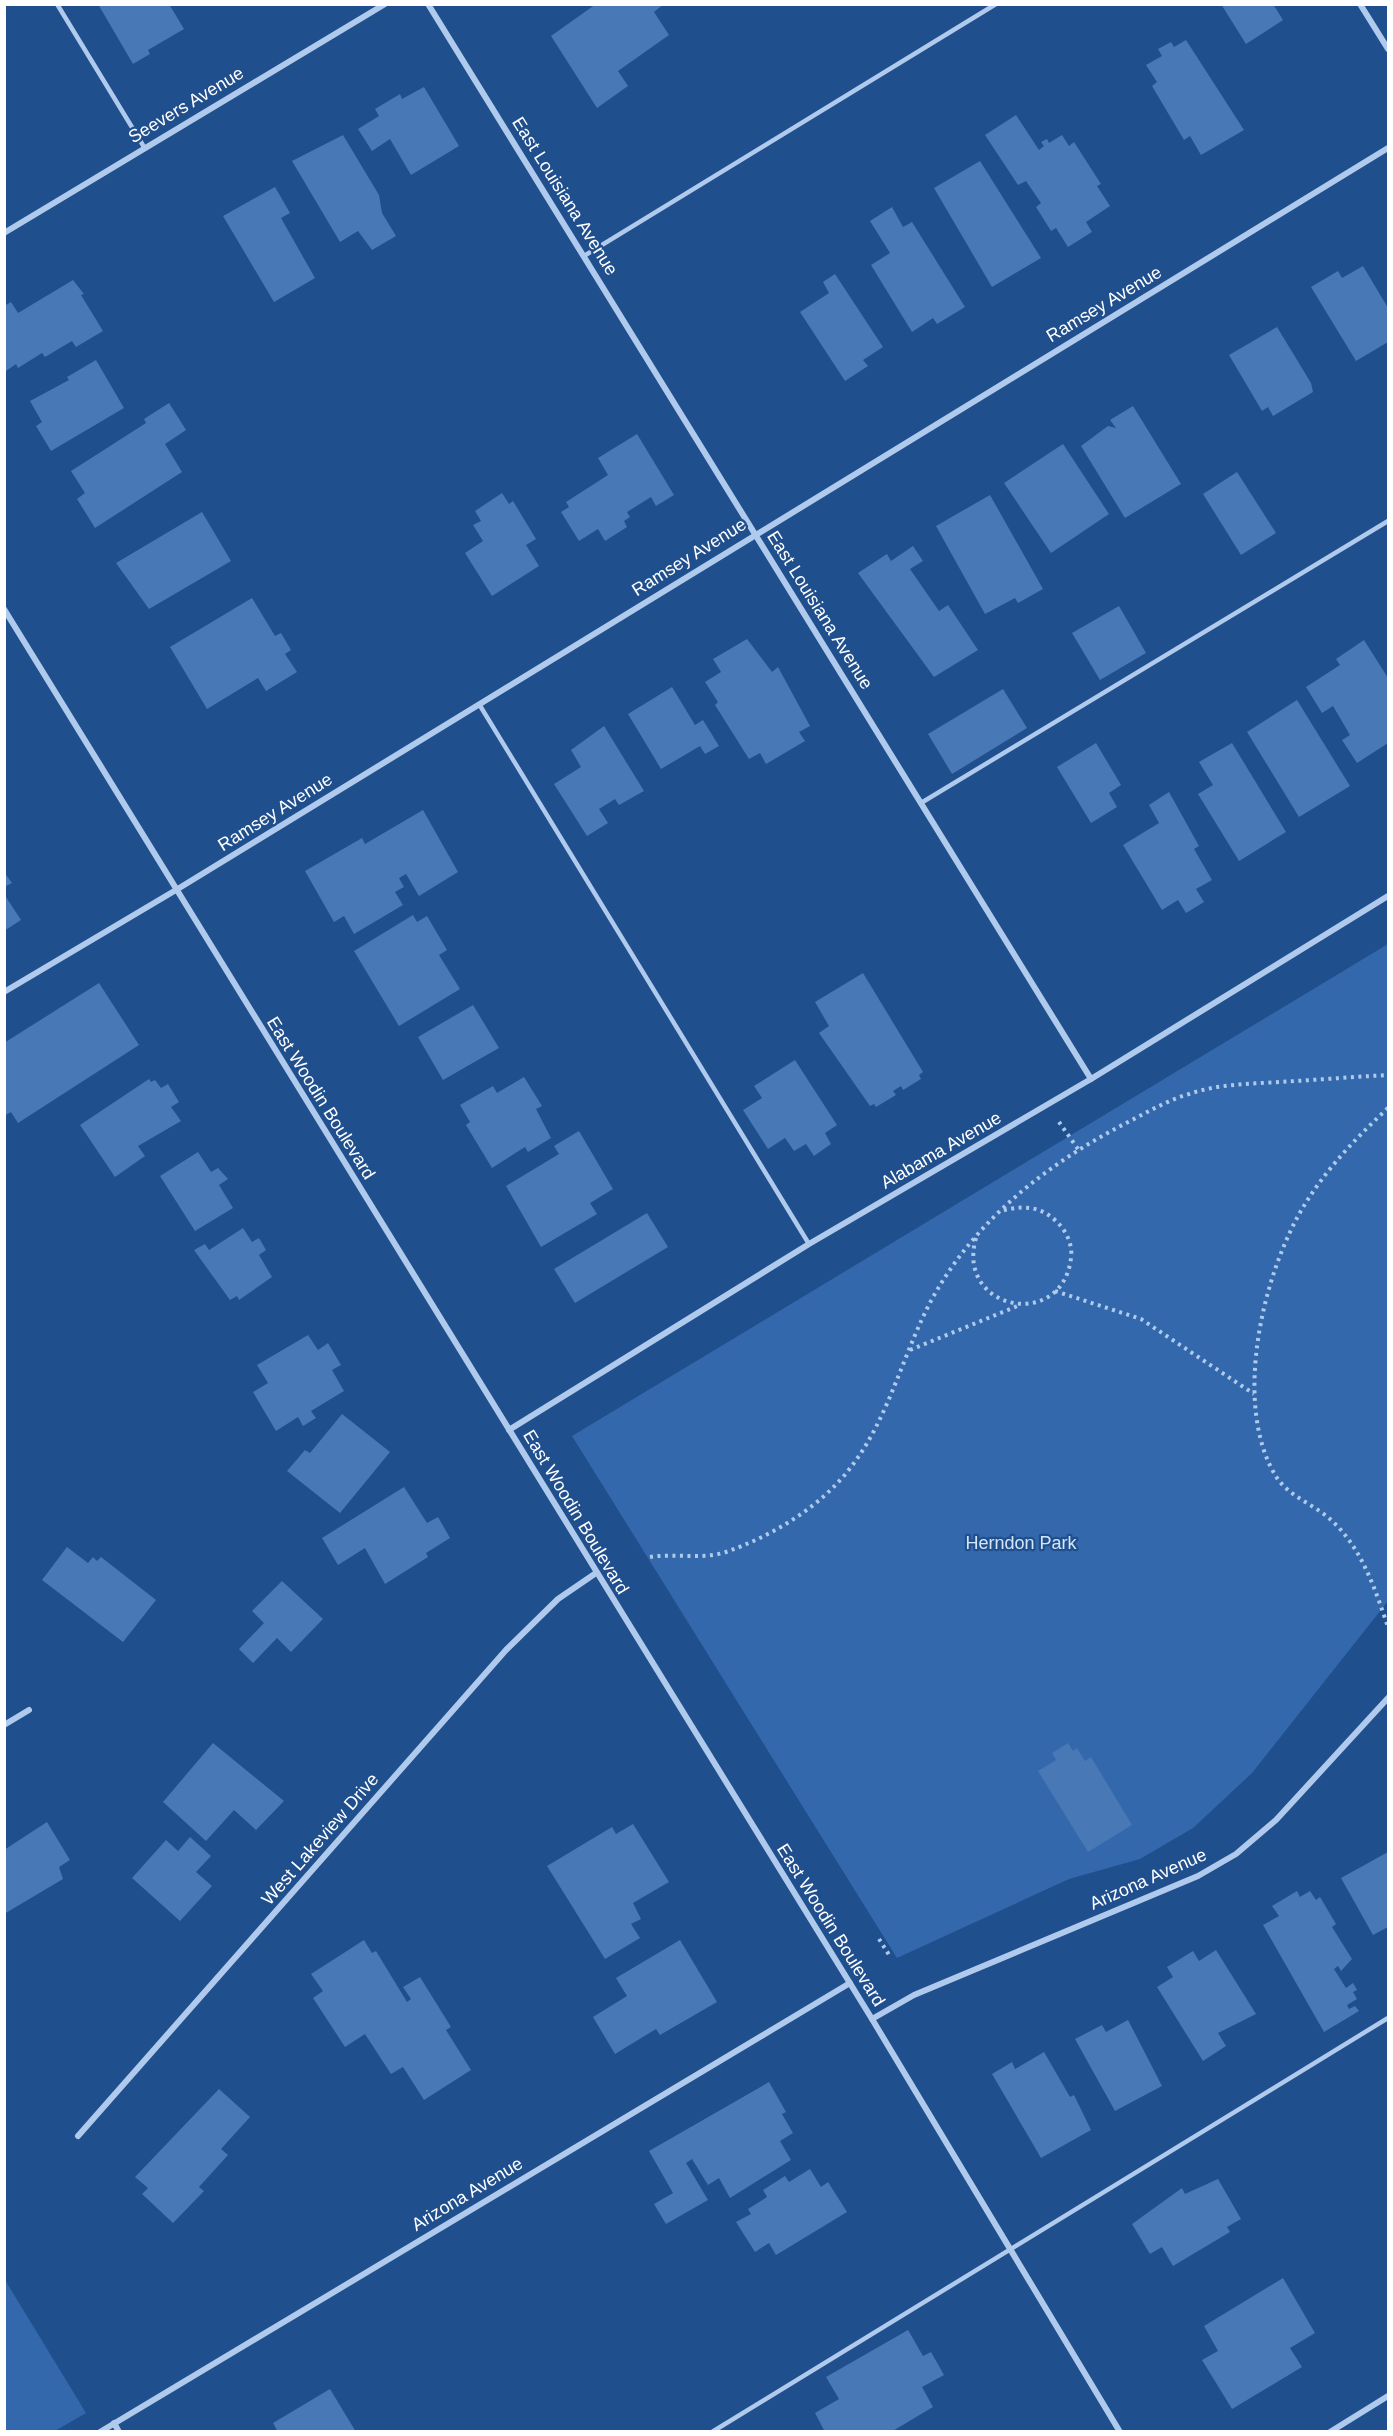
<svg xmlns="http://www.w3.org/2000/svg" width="1393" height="2436" viewBox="0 0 1393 2436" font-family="Arial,sans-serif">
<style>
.green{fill:#3368ac}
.building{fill:#4878b6}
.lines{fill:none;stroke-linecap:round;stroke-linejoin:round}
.path{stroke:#afcaec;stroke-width:4;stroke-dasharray:3 4.5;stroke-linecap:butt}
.lane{stroke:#afcaec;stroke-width:4.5}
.street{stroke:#afcaec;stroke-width:6}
.labels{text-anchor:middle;stroke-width:4.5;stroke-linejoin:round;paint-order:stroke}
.street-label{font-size:18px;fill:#fff;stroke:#204f8e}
.park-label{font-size:18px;fill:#d4e4f9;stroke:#204f8e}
</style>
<rect width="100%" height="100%" fill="#204f8e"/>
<!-- green -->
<g class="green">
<path d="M1388,944V1601L1252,1773L1193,1828L1140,1859L1069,1879L897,1958L572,1436Z"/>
<path d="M5,2280L86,2413L55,2431H5Z"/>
</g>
<!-- building -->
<g class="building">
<path d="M98,4H169L184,29L148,50L150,54L133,64Z"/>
<path d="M596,4H664L654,12L669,35L618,71L628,86L597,108L551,36Z"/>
<path d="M1221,4H1273L1283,20L1246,44Z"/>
<path d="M1186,40L1244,130L1201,155L1190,136L1184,140L1152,86L1157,82L1146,65L1162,56L1158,49L1171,42L1174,47Z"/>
<path d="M424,87L459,146L411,175L390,139L372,151L358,129L379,116L375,109L400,94L402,99Z"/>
<path d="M1016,115L1039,150L1044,146L1041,142L1047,139L1049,143L1062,135L1069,146L1074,142L1101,184L1097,186L1110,206L1086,222L1092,232L1068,247L1056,228L1051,231L1036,207L1041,203L1026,181L1018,185L985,135Z"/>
<path d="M343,135L379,195L382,213L396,236L372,250L358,231L340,242L292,161Z"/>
<path d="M980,161L1041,258L992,287L934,188Z"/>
<path d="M275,187L290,213L281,218L315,278L274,302L223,216Z"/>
<path d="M892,207L903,227L912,222L965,307L937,324L933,318L912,332L871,265L890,253L870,221Z"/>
<path d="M1363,266L1388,308V342L1356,361L1311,287L1338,271L1342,278Z"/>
<path d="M835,274L883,347L863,360L868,366L845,381L800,312L829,293L823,282Z"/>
<path d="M73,280L84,294L81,295L103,331L76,347L72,341L45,357L42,353L18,368L16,364L6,371L4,306L11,302L18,313Z"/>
<path d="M1277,327L1311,383L1313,392L1273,416L1268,407L1262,411L1229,355Z"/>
<path d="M96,360L124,408L51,451L36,426L42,422L30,401L69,380L67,377Z"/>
<path d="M169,403L186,430L165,444L182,472L95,528L77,499L85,493L71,471L146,423L144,419Z"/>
<path d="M1133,406L1181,484L1125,518L1081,446L1108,426L1116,428L1110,420Z"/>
<path d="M637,434L674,495L656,506L651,497L627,512L630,517L624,521L627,527L605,541L598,529L579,541L561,512L569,507L566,502L608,475L598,458Z"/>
<path d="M1063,444L1109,514L1051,553L1004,483Z"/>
<path d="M1237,472L1276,533L1241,555L1203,494Z"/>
<path d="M502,493L509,504L513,501L536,539L526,545L539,566L492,596L465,553L483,541L473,525L481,521L475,511Z"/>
<path d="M990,495L1043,589L1018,603L1015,598L985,614L936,526Z"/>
<path d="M202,512L231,561L149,609L116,563Z"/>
<path d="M913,546L923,561L910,569L939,611L948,605L978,650L934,677L858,573L887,554L891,561Z"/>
<path d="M252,598L275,636L281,633L291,650L285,654L297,672L266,691L258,678L207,709L170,647Z"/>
<path d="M1119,606L1146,653L1100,680L1072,633Z"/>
<path d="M747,639L772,672L778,667L810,726L799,732L805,741L766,764L760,753L749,759L715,705L718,702L705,682L721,672L713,659Z"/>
<path d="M1364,640L1388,678V743L1357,763L1342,740L1350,735L1333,706L1322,713L1306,687L1340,665L1336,659Z"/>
<path d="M672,687L695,725L703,720L719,746L705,754L700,746L661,769L628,714Z"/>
<path d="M1003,689L1027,728L952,774L928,734Z"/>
<path d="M1297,700L1350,786L1299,817L1247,732Z"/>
<path d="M604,726L644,791L619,805L615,799L599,809L608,823L587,836L554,784L581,767L571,750Z"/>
<path d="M1096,743L1121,785L1109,793L1117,807L1091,823L1057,767Z"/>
<path d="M1232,743L1286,832L1239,861L1198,794L1213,785L1199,762Z"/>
<path d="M1169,792L1199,846L1194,849L1212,880L1196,889L1204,902L1186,913L1178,900L1162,910L1123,845L1159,823L1149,805Z"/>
<path d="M423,810L458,872L419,896L406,874L399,878L404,887L395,892L403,905L354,934L344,916L334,922L305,871L362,838L365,844Z"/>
<path d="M4,872L12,883L4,887Z"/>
<path d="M4,894L21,920L4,931Z"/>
<path d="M413,915L417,922L427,916L447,950L439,955L460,989L399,1026L354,951Z"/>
<path d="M863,973L923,1072L919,1075L921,1079L903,1090L901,1086L893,1091L896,1095L876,1107L874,1104L870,1106L819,1033L829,1026L815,1002Z"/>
<path d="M99,983L139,1045L18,1123L11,1112L4,1116V1043Z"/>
<path d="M473,1005L499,1048L443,1080L418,1037Z"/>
<path d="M795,1060L837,1125L825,1133L831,1144L814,1156L806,1144L794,1151L785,1138L768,1149L743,1110L762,1098L754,1086Z"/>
<path d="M524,1077L542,1106L536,1109L551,1138L528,1152L525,1147L492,1168L466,1125L470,1122L460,1105L493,1086L497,1093Z"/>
<path d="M149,1079L151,1082L155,1080L161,1088L168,1084L179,1102L171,1107L181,1121L138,1146L145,1156L115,1177L80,1125Z"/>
<path d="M579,1131L613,1189L590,1203L597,1214L541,1247L506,1186L559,1154L554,1146Z"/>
<path d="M198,1152L211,1172L218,1168L228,1179L219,1185L233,1208L195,1231L160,1176Z"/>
<path d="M647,1213L668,1247L575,1303L554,1269Z"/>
<path d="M243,1228L252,1242L259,1238L266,1250L259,1255L272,1277L239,1300L237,1296L230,1300L194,1250L205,1244L209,1250Z"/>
<path d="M308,1335L318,1350L328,1343L341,1365L332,1370L344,1391L311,1411L316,1418L303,1426L298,1417L276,1431L253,1392L268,1383L257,1365Z"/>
<path d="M342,1414L390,1452L340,1513L287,1471L305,1450L310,1453Z"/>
<path d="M404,1487L427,1523L438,1517L450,1538L426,1553L428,1557L385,1584L365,1548L338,1565L322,1538Z"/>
<path d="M67,1547L88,1563L93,1557L97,1561L101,1557L156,1600L123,1642L42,1580Z"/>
<path d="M282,1581L323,1619L291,1652L277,1638L253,1663L239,1649L264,1623L252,1611Z"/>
<path d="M213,1743L284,1801L256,1830L234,1810L206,1841L163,1802Z"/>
<path d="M1068,1743L1073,1751L1077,1748L1085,1761L1091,1757L1132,1825L1088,1852L1038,1771L1056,1760L1052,1753Z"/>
<path d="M47,1822L70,1860L59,1867L63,1879L4,1914V1850Z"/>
<path d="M633,1824L669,1882L633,1903L641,1919L631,1924L640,1938L605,1959L547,1866L612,1827L616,1834Z"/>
<path d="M190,1837L211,1856L196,1872L212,1886L180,1921L132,1878L166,1840L178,1851Z"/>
<path d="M1388,1852V1927L1373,1935L1341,1878Z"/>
<path d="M1297,1891L1300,1897L1310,1891L1316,1900L1320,1897L1336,1924L1332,1927L1352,1959L1341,1971L1338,1966L1334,1969L1346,1988L1353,1983L1357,1990L1353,1992L1357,1999L1347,2005L1349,2009L1355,2006L1359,2011L1324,2032L1263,1925L1279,1916L1272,1906Z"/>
<path d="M364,1940L372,1953L376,1951L407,2002L411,1999L403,1987L420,1977L451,2027L446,2030L471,2070L424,2100L403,2067L391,2074L365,2034L345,2047L313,1998L323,1991L311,1974Z"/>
<path d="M680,1940L717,2002L660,2035L656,2029L615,2054L593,2017L627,1996L616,1978Z"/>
<path d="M1216,1950L1256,2014L1218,2033L1226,2046L1203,2061L1157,1987L1173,1977L1167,1967L1193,1951L1199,1961Z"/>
<path d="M1128,2020L1162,2086L1115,2111L1075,2039L1102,2025L1106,2032Z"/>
<path d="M1044,2052L1070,2097L1074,2095L1091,2130L1041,2158L992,2074L1012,2062L1015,2069Z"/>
<path d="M769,2082L786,2112L782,2114L793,2133L780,2141L791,2160L730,2198L719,2178L708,2185L692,2159L686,2163L708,2200L666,2224L654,2204L673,2193L649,2151Z"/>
<path d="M219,2089L250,2117L221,2149L228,2155L199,2187L204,2191L173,2223L142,2194L148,2188L135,2177Z"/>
<path d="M810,2169L821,2187L828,2182L847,2212L776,2255L769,2243L755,2252L736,2222L751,2214L748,2209L767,2197L763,2190L785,2176L789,2182Z"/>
<path d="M1218,2179L1241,2219L1227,2227L1230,2232L1173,2266L1162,2247L1150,2254L1132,2224L1182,2188L1185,2194Z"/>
<path d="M1283,2278L1315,2333L1290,2348L1302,2367L1232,2409L1202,2360L1218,2351L1204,2326Z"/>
<path d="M908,2330L923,2356L931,2352L944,2375L922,2387L933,2407L891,2432H825L815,2413L839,2399L826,2377Z"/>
<path d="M330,2389L356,2432H278L273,2423Z"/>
</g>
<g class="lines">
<!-- path -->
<g class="path">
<path d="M1388,1108C1357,1137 1328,1167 1305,1204C1263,1272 1231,1406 1277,1478C1290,1497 1315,1505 1331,1520C1362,1548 1375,1589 1388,1627"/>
<path d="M1059,1122L1078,1149"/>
<path d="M976,1238C955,1310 1062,1332 1071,1258C1073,1245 1066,1230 1056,1221C1040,1206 1023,1205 1001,1211"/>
<path d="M1055,1291L1141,1319L1254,1394"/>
<path d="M910,1350L1020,1305"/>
<path d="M650,1557C675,1553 702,1560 726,1552C772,1536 821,1507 851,1467C889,1418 903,1353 932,1299C977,1217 1051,1161 1132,1120C1151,1110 1169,1100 1189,1094C1218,1084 1248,1084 1279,1082C1315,1080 1352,1077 1388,1075"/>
<path d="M879,1939L891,1958"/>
</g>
<!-- lane -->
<g class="lane">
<path d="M57,4L144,147"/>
<path d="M584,256L996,4"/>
<path d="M479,704L809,1244"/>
<path d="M921,803L1388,521"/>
<path d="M712,2432L1388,2018"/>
</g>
<!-- street -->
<g class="street">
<path d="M428,4L1091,1079"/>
<path d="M1360,4L1388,49"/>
<path d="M4,233L385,4"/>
<path d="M4,609L872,2019L1120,2432"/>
<path d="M4,992L176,890L1388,148"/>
<path d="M509,1430L809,1244L1091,1079L1388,896"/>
<path d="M4,1725L29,1710"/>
<path d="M872,2019L914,1995L1198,1876L1236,1854L1276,1820L1388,1698"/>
<path d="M78,2136L506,1650L558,1599L596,1573"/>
<path d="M114,2423L119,2432"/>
<path d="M100,2432L850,1983"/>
<path d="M1330,2432L1388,2396"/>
</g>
</g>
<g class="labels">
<!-- street labels -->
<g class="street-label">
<text transform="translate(186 105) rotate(-31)" y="6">Seevers Avenue</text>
<text transform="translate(565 196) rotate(58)" y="6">East Louisiana Avenue</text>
<text transform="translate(1104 304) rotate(-31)" y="6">Ramsey Avenue</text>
<text transform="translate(689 557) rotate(-32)" y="6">Ramsey Avenue</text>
<text transform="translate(820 610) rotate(58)" y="6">East Louisiana Avenue</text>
<text transform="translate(275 812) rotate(-32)" y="6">Ramsey Avenue</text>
<text transform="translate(321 1098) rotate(58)" y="6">East Woodin Boulevard</text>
<text transform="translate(941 1150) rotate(-30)" y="6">Alabama Avenue</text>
<text transform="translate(576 1512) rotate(59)" y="6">East Woodin Boulevard</text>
<text transform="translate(320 1839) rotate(-49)" y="6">West Lakeview Drive</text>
<text transform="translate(1148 1879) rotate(-24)" y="6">Arizona Avenue</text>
<text transform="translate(831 1925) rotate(58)" y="6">East Woodin Boulevard</text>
<text transform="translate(467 2194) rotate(-31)" y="6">Arizona Avenue</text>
</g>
<!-- park labels -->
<g class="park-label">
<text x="1021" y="1549">Herndon Park</text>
</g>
</g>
<!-- border -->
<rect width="1393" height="2436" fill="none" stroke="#ffffff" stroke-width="12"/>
</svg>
